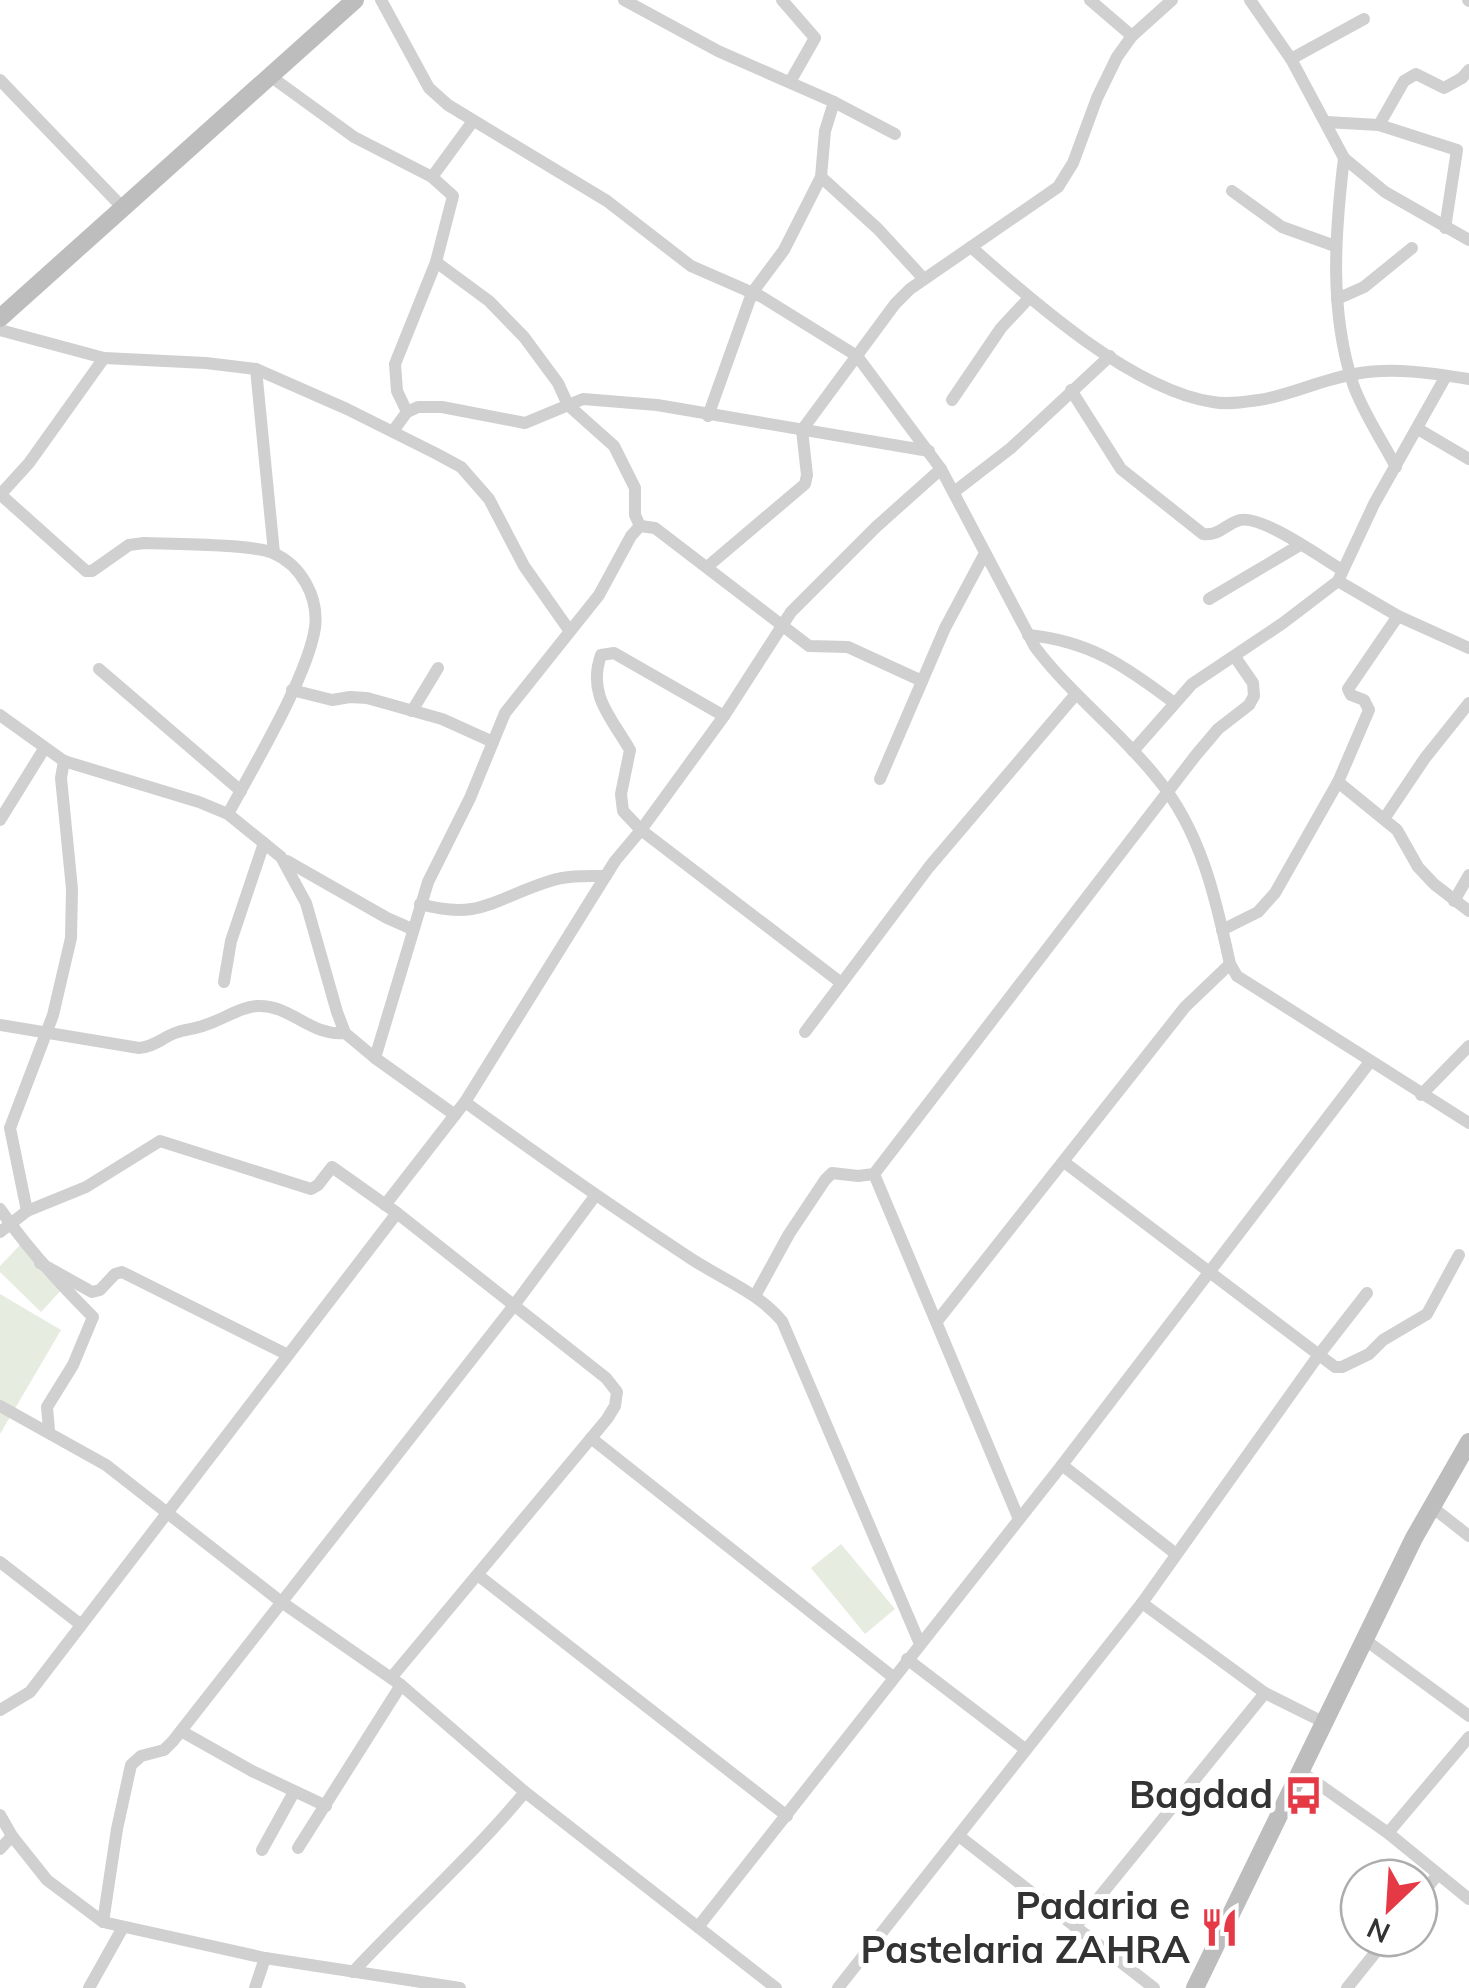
<svg xmlns="http://www.w3.org/2000/svg" width="1469" height="1988" viewBox="0 0 1469 1988" font-family="Mulish,sans-serif">
<style>
.pitch{fill:#e6ecdf}
.lines{fill:none;stroke-linecap:round;stroke-linejoin:round}
.minor{stroke:#d0d0d0;stroke-width:12}
.secondary{stroke:#bdbdbd;stroke-width:18}
.labels{text-anchor:middle;stroke-width:10;stroke-linejoin:round;paint-order:stroke}
.poi-label{font-size:38px;font-weight:bold;fill:#333;stroke:#fff;text-anchor:end}
</style>
<rect width="100%" height="100%" fill="#fff"/>
<!-- pitch -->
<g class="pitch">
<path d="M21,1244L65,1286L41,1312L0,1272V1266Z"/>
<path d="M0,1294L61,1330L0,1434Z"/>
<path d="M841,1544L895,1609L865,1634L811,1568Z"/>
</g>
<g class="lines">
<!-- minor -->
<g class="minor">
<path d="M381,0L429,88L448,105L607,201L691,266L762,297L857,356L941,469L1035,647C1071,695 1120,731 1157,778C1201,831 1216,899 1230,964L1237,976L1469,1123"/>
<path d="M624,0L718,51L834,102L895,134"/>
<path d="M782,0L815,38L790,82"/>
<path d="M1090,0L1132,36"/>
<path d="M1250,0L1291,59L1344,158L1385,192L1469,240"/>
<path d="M1468,0L1469,1"/>
<path d="M1291,59L1364,19"/>
<path d="M270,76L354,137L432,177"/>
<path d="M0,80L123,208"/>
<path d="M1326,122L1379,125L1457,150L1445,228"/>
<path d="M1379,125L1404,81L1416,74L1444,88L1462,78L1469,70"/>
<path d="M1344,158C1335,233 1329,310 1353,384C1363,413 1382,440 1396,467"/>
<path d="M821,177L878,229L923,278"/>
<path d="M1232,191L1282,227L1335,246"/>
<path d="M971,247C1031,300 1132,390 1213,402C1228,405 1244,402 1259,400C1292,395 1322,379 1355,374C1392,367 1432,373 1469,379"/>
<path d="M436,262L489,301L524,337L558,383L568,405L614,446L635,488V515L640,526"/>
<path d="M1337,299L1364,287L1412,248"/>
<path d="M0,330L104,358L206,363L256,369L347,409L435,453L461,467L489,499L524,566L569,630"/>
<path d="M256,369L274,553"/>
<path d="M1071,390L1121,469L1203,534C1220,536 1225,524 1240,520C1262,515 1322,558 1342,570"/>
<path d="M952,400L1001,328L1029,298"/>
<path d="M407,412L397,391L395,364L436,262L453,196L432,177L473,121"/>
<path d="M708,416L752,293L784,250L821,177L825,131L834,102"/>
<path d="M1418,429L1469,459"/>
<path d="M393,431L407,412L418,407H442L525,423L583,399L657,405L929,451"/>
<path d="M954,492L1011,448L1110,356"/>
<path d="M0,495L29,463L104,358"/>
<path d="M1,495L86,571H92L129,545L144,543C170,544 254,544 273,553C301,565 319,597 315,628C307,678 253,767 228,814"/>
<path d="M707,567L805,484L807,475L802,430L895,304L910,289L1058,187L1073,163L1097,98L1117,57L1132,36L1172,0"/>
<path d="M1338,581L1398,616L1469,648"/>
<path d="M1209,599L1300,545"/>
<path d="M1028,635C1090,641 1125,666 1173,702"/>
<path d="M99,669L241,791"/>
<path d="M292,690L332,700L350,697L367,698L442,719L493,742"/>
<path d="M412,711L438,668"/>
<path d="M0,715L64,761L199,802L228,814L281,857L306,903L337,1012L345,1033L375,1058L455,1115"/>
<path d="M724,716L614,653L601,655C587,695 611,717 630,750L621,794L623,811L641,830L840,982"/>
<path d="M1133,751L1192,684L1283,623L1338,581L1374,504L1446,376"/>
<path d="M880,779L945,628L985,553"/>
<path d="M1338,782L1397,830L1418,867L1434,884L1469,911"/>
<path d="M1384,819L1425,758L1469,703"/>
<path d="M0,820L44,749"/>
<path d="M287,861L387,918L412,929"/>
<path d="M1454,901L1469,875"/>
<path d="M420,904C481,921 495,898 550,881C568,875 587,876 606,876"/>
<path d="M1222,930L1258,912L1275,893L1338,782L1369,710L1364,700L1351,695L1348,689L1398,616"/>
<path d="M224,982L231,941L264,843"/>
<path d="M0,1025L139,1048C154,1047 162,1038 175,1033C185,1029 196,1029 205,1025C222,1020 240,1007 257,1006C290,1004 311,1037 345,1033"/>
<path d="M805,1032L929,867L1076,694"/>
<path d="M375,1058L428,882L470,798L505,713L599,595L631,536L640,526L655,528L809,646L848,647L922,681"/>
<path d="M1421,1095L1469,1046"/>
<path d="M465,1102C538,1155 612,1207 687,1256C719,1278 757,1291 782,1321L920,1644"/>
<path d="M1064,1162L1335,1367H1342L1369,1354L1383,1340L1427,1314L1459,1255"/>
<path d="M874,1174L1018,1517"/>
<path d="M385,1205L465,1102L615,861L641,830L724,716L791,612L876,527L941,469"/>
<path d="M0,1209C27,1248 59,1283 93,1317L73,1365L47,1407L49,1430"/>
<path d="M27,1211L10,1128L53,1015L71,938L72,889L61,778L64,761"/>
<path d="M0,1232L27,1211L86,1187L160,1141L311,1189L318,1185L332,1167L397,1213L606,1378L617,1392L615,1406L607,1419L391,1678"/>
<path d="M40,1263L92,1292L100,1290L115,1274L122,1272L288,1355"/>
<path d="M755,1296L789,1234L825,1180L832,1173L858,1176L874,1174L1196,755L1218,729L1249,705L1254,696L1253,683L1235,657"/>
<path d="M938,1320L1185,1007L1230,964"/>
<path d="M0,1406L106,1465L280,1601L401,1685L525,1792L776,1988"/>
<path d="M591,1438L893,1677"/>
<path d="M1062,1465L1176,1554"/>
<path d="M1432,1507L1469,1536"/>
<path d="M0,1562L80,1624"/>
<path d="M479,1576L787,1816"/>
<path d="M1142,1603L1265,1693L1323,1722"/>
<path d="M1364,1639L1469,1716"/>
<path d="M907,1659L1025,1749"/>
<path d="M0,1710L30,1692L397,1213"/>
<path d="M181,1731L252,1771L326,1806"/>
<path d="M1300,1771L1388,1833L1469,1899"/>
<path d="M0,1815L12,1836L47,1880L103,1922L265,1958L460,1988"/>
<path d="M1388,1833L1469,1737"/>
<path d="M959,1836L1154,1988"/>
<path d="M298,1848L401,1685"/>
<path d="M0,1849L12,1836"/>
<path d="M262,1850L294,1792"/>
<path d="M1419,1898L1438,1874"/>
<path d="M103,1922L117,1829L131,1765L141,1756L164,1750L173,1741L515,1304L595,1196"/>
<path d="M698,1927L1062,1465L1369,1063"/>
<path d="M1075,1927L1265,1693"/>
<path d="M353,1972C410,1911 472,1856 525,1792"/>
<path d="M89,1988L122,1929"/>
<path d="M255,1988L265,1958"/>
<path d="M838,1988L1142,1603L1318,1356L1367,1293"/>
<path d="M1347,1988L1387,1938"/>
</g>
<!-- secondary -->
<g class="secondary">
<path d="M0,318L355,0"/>
<path d="M1195,1988L1414,1538L1469,1442"/>
</g>
</g>
<!-- icons -->
<defs>
<symbol id="bus-bare" viewBox="-9 -9 18 18"><path d="M-5-6H5V4H4V6H2V4H-2V6H-4V4H-5ZM-3.5-4V0h7V-4ZM-3.5 1.2v1.5H-2V1.2ZM2 1.2v1.5H3.5V1.2Z" fill="#e63946" stroke="#fff" stroke-width="2.5" paint-order="stroke"/></symbol>
<symbol id="restaurant-bare" viewBox="-9 -9 18 18"><path d="M-5-6h1v4h1v-4h1v4h1v-4h1v5L-1.5 .5V6h-2V.5L-5-1ZM5-6V6H3V1.5H1.5Q1.5-4 5-6Z" fill="#e63946" stroke="#fff" stroke-width="2.5" paint-order="stroke"/></symbol>
</defs>
<g fill-rule="evenodd">
<use href="#bus-bare" x="1276" y="1768" width="55" height="55"/>
<use href="#restaurant-bare" x="1192" y="1900" width="55" height="55"/>
</g>
<g class="labels">
<!-- poi labels -->
<g class="poi-label">
<text x="1273" y="1808">Bagdad</text>
<text x="1190" y="1919">Padaria e<tspan x="1190" dy="44">Pastelaria ZAHRA</tspan></text>
</g>
</g>
<!-- north arrow -->
<g transform="translate(1389 1908) rotate(205)"><circle r="48" fill="#ffffff" stroke="#adadad" stroke-width="2.5"/>
<path d="M0-8L18 38L0 25L-18 38Z" fill="#e63946"/>
<text y="-15" font-size="28" font-weight="bold" text-anchor="middle" fill="#333333">N</text>
</g>
</svg>
